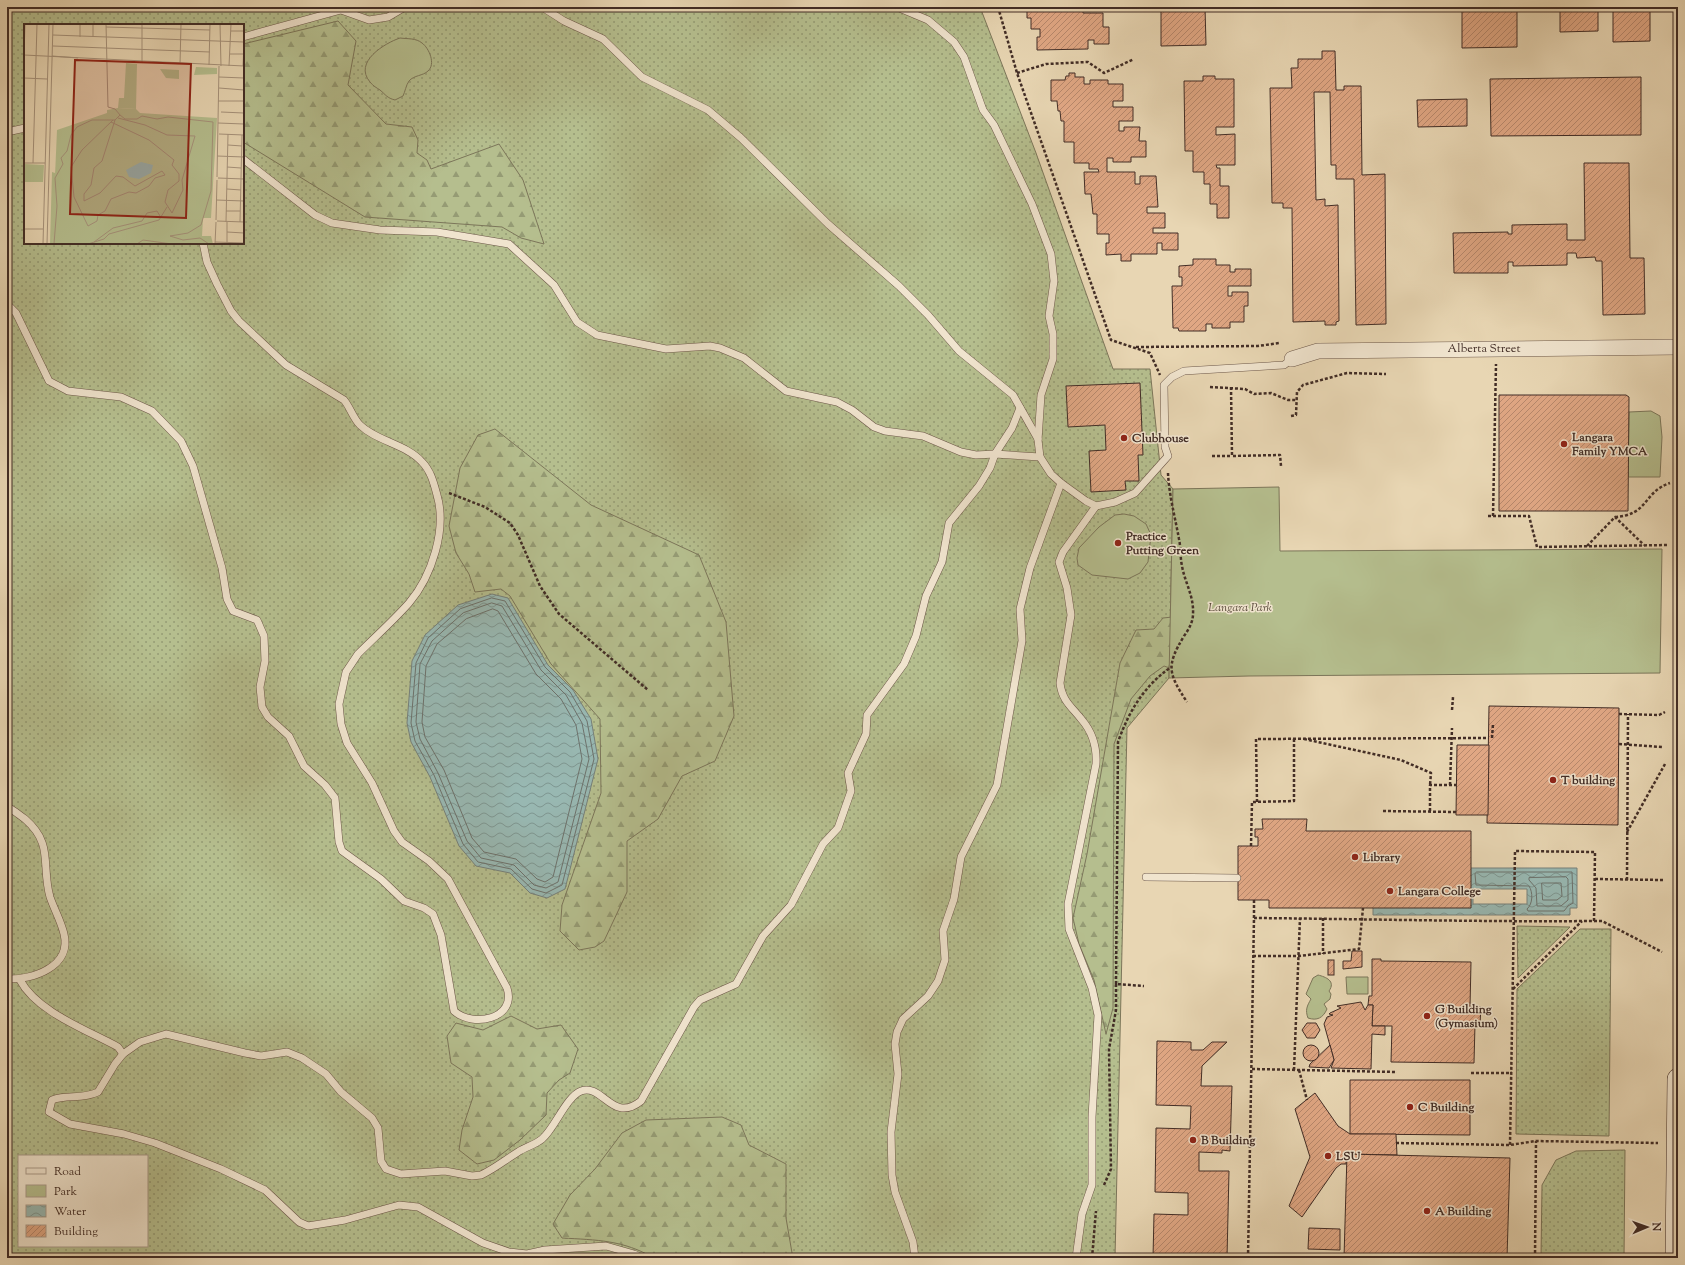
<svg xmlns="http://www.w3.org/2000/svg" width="1685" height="1265" viewBox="0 0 1685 1265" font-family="'Sorts Mill Goudy',serif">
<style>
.grass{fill:url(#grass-dots);stroke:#7c765a;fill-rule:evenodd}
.forest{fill:url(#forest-firs);stroke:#7c765a}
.park{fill:#b5be8e;stroke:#7c765a}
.water{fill:url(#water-waves);stroke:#76807a;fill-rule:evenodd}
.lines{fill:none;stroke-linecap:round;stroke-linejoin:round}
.shore{stroke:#6d726c;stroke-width:1}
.building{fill:url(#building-hatch);stroke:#422d26}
.lane-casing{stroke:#6c5749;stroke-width:8}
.street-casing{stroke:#6c5749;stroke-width:16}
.secondary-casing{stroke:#422d26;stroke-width:22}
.path{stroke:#422d26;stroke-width:2.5;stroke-dasharray:3 2;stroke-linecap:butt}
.lane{stroke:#f0e4ce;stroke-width:7}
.street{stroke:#f0e4ce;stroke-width:15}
.secondary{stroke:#f0e4ce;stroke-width:21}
.poi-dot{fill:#8f2418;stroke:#f0e4ce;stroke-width:1.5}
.labels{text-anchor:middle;stroke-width:3;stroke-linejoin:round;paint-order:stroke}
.street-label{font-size:12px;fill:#422d26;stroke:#f0e4ce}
.poi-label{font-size:12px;font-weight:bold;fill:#422d26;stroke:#f0e4ce;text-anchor:start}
.park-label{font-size:12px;font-style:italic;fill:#594a3b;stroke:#f0e4ce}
.inset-road{fill:none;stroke:#a6927b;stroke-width:1}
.view{fill:#8f2418;fill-opacity:0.15;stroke:#8f2418;stroke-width:2}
.inset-edge{fill:none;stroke:#422d26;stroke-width:2}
</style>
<defs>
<pattern id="grass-dots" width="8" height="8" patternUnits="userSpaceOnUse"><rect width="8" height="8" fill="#b5be8e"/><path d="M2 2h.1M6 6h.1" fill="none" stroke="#959b74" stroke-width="1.8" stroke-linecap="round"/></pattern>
<pattern id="forest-firs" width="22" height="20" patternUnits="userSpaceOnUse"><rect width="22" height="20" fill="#b5be8e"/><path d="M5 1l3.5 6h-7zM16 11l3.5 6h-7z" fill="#959b74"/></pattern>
<pattern id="water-waves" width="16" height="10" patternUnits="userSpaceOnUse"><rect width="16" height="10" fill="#98b8b2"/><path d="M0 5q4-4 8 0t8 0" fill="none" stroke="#7e9691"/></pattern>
<pattern id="building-hatch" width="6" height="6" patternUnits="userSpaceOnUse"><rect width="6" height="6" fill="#e0a784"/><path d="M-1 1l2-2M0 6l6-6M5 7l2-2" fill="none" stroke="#b7886c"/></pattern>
</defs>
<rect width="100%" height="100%" fill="#e8d6b3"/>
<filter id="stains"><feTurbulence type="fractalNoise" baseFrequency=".005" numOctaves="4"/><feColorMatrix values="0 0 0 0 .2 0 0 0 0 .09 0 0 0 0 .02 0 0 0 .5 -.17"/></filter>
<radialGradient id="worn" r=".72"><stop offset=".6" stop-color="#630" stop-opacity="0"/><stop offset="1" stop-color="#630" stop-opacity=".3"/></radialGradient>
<!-- grass -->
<g class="grass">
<path d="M7,7H980L1036,153L1113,369H1150L1161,475L1173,489L1169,678L1127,728L1115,1258H7ZM25,25H243V243H25ZM19,1156H147V1246H19Z"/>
<path d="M1517,926L1570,927L1518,978Z"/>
<path d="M1580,929H1611L1609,1136L1516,1134L1517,989Z"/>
<path d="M1625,1150L1624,1258H1541L1542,1185L1556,1160L1576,1151Z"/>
</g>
<!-- forest -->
<g class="forest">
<path d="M338,21L356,41L348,85L386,124L412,127L418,140L417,153L427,160L431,169L499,144L523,180L544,244L521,238L502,227L365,217L243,142V44Z"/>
<path d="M495,429L591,505L699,555L726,622L734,716L715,761L682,776L658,819L627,841V892L604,941L595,947L579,950L560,931L562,905L601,793L600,719L551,664L510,596L501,589L475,592L469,574L456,553L449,526L460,468L478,435Z"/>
<path d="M1182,616L1178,671L1164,666L1150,676L1131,699L1114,744L1113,1008L1106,1034L1094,980L1079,944L1073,918L1087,854L1120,663L1136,630L1154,629L1163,618Z"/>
<path d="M511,1016L537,1029L561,1025L578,1049L570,1073L559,1080L547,1093L546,1115L520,1140L494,1160L477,1164L459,1150L462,1130L473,1097L472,1077L451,1063L447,1036L456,1023L483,1030Z"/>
<path d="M722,1117L741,1125L749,1145L786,1164V1218L792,1253L791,1258H654C623,1240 597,1240 562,1238L553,1224L570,1195L595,1169L622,1133L646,1120Z"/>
</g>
<!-- park -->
<g class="park">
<path d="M400,38C408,39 416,38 422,43C429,48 436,64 428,71C423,76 414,75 409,81C406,85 405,92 403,96L395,100C387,98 386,95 380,90C377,88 373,86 370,82C353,62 385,43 400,38Z"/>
<path d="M1651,411L1660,416L1662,437L1660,477H1628L1629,412Z"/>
<path d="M1279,487L1280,551L1662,549L1660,673L1249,676L1169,678L1173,489Z"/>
<path d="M1124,514L1134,516L1146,524L1151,535L1148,562L1140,573L1128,579L1092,575L1078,565L1077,558L1079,548L1099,527L1115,515Z"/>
<path d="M1318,975C1326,977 1336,981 1329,991L1331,994L1330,999L1324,1004L1327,1009C1323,1018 1317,1021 1308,1018C1305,1010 1307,1006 1311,999L1306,994L1313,978Z"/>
<path d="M1346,977H1368V994H1347Z"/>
</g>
<!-- water -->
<g class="water">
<path d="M492,594L508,598L548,665L573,690L591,719L598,759L565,889L547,898L530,893L510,873L476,866L459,846L430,777L411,742L407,723L412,661L425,635L458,605Z"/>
<path d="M1471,868H1577V908H1570V915H1373V908ZM1473,889H1527V904H1473Z"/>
</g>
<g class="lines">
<!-- shore -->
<g class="shore">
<path d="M492,598L505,601L545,667L570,692L587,721L594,759L562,885L546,893L532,889L511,869L478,862L463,844L434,775L415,741L411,723L416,663L428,638L460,609Z"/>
<path d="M492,603L502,606L541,670L566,695L582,723L589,759L558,882L546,888L534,885L514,865L481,858L467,841L438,773L420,739L416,722L420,664L432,641L463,613Z"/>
<path d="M493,609L498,611L536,674L561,699L576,725L582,759L553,877L545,882L537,879L516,859L484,852L472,838L444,770L425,737L422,722L426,666L437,644L466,619Z"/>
<path d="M1477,872H1572L1573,903L1568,906L1564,911H1528L1527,909C1533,904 1533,892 1529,886L1476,885L1475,874Z"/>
<path d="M1566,877L1568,879V900L1561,906H1537L1536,888L1529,880V878Z"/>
<path d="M1542,883H1561L1562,896L1557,900H1543Z"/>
</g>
</g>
<!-- building -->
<g class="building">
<path d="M1024,7H1096L1083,8V13H1103V27H1109V44H1094V40H1088V49L1037,50V37H1040V29H1031V18H1027V8Z"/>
<path d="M1161,7H1205L1206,45L1161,46Z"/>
<path d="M1462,7H1517V47L1462,48Z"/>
<path d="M1560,7H1598V31L1560,32Z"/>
<path d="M1613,7H1650V41L1613,42Z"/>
<path d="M1322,51H1335L1336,90H1344V86H1361L1362,175L1385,174L1386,324L1356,325L1354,179H1336V165H1331L1330,92H1314L1316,200L1325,199V206L1338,205L1339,321L1336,322V325H1325V321L1293,322L1292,208H1283V203H1272L1270,88H1292L1291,68H1298V59H1322Z"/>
<path d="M1069,73H1075V77H1084V84H1090V80H1108V84H1123V101H1113V107H1133V121H1119V131H1124V127H1140L1139,141H1146V157H1131V162H1113V158H1107V172H1135V184H1140V176H1156L1158,207H1147V213H1165V228H1153V233H1178V250H1162V243H1157V254H1131V261H1121V254L1106,255V243H1109V234H1097V214H1093L1091,194H1085L1084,172H1099L1098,169H1089V163H1074V142H1064V121H1061L1060,111H1058L1057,101H1051V80H1065L1066,76H1069Z"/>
<path d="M1203,76H1215V79H1234V127H1216V135L1235,134V165H1216L1217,168H1220V186H1229V218H1217V204H1210V184H1204V172H1193V151H1185L1184,81H1203Z"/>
<path d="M1641,77V135L1491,136L1490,79Z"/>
<path d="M1467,99V126L1418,127L1417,100Z"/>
<path d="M1584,163H1629L1630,258H1644L1645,314L1603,315L1602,261H1596L1595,257L1577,258L1576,253H1567V265L1513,266V262H1508V273H1454L1453,233L1508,232V234H1512V225L1567,224V240H1585Z"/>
<path d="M1193,259H1216V265H1230V272H1235V269H1251V286H1228V296H1232V292H1248V306H1244V322H1230V328H1212V324H1206V331H1179L1178,328H1173L1172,286H1182V277H1179V266L1193,265Z"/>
<path d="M1140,383L1143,455H1138L1139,481H1125L1126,490L1091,492L1089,451L1106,450L1105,425L1068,427L1066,386Z"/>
<path d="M1499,395H1626L1629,397L1628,511H1499Z"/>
<path d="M1489,706L1619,708L1618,825L1487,823Z"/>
<path d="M1457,745H1489L1488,815H1456Z"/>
<path d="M1262,819H1307L1306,831H1471V908H1269V900H1238V846H1258V837H1255V829H1263Z"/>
<path d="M1352,951H1362V967L1343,969V961H1351Z"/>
<path d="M1372,959H1381V961L1471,962L1470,1007H1481L1480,1024H1475L1474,1063L1391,1062L1392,1026H1372L1373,1005H1368L1369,996H1372Z"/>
<rect x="1328" y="960" width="6" height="15"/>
<path d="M1361,1002L1365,1010L1368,1005H1373L1372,1026H1385V1035L1372,1034L1371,1069L1331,1068L1334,1060L1324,1024L1327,1017L1333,1015L1329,1014L1330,1013L1341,1008L1337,1006Z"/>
<path d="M1307,1023H1316L1320,1030L1315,1038H1307L1302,1030Z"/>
<path d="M1157,1041L1191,1042V1050H1203L1212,1042H1227L1202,1066L1201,1086H1232L1230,1151L1222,1150V1153L1199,1152V1171H1229L1227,1258H1153L1154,1214L1188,1215V1193L1155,1192L1156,1128L1190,1129L1191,1106L1156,1105Z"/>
<path d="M1330,1045L1334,1060L1329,1068L1309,1067L1310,1064Z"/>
<circle cx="1311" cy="1053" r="8"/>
<path d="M1350,1080H1470V1135L1350,1134Z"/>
<path d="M1315,1093L1338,1126L1350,1134H1396L1397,1155L1347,1154L1346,1164H1341L1336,1168L1302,1217L1289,1206L1310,1157L1295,1109Z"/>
<path d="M1347,1154L1510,1158L1507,1258H1344Z"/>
<path d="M1309,1228L1340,1229V1250L1308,1249Z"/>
</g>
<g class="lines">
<defs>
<g id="lane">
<path d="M542,7L564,21L603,39L642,77L708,110L741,138L828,224L899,286L928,315L959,351L1013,395L1038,439"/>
<path d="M897,7L928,20L954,42L964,57L983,110L994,125L1032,204L1051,254L1054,281L1049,316L1053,334V359L1041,395L1038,440L1040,457L1051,474L1061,483L1086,501L1096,506L1115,502L1135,493L1168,456L1165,447L1164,385L1172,377L1184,371L1284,365L1292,359"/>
<path d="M243,37L341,10L369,20L388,17L405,7"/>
<path d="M7,132L25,128"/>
<path d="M243,159L315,215L332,223L380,230L437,232L509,244L554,285L577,322L597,335L666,349L710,346L720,348L744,358L786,391L837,402L852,410L874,427L885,431L923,436L961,452L976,455L995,454L1040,457"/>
<path d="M7,304L16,313L49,381L68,391L121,397L152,411L181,441L193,466L222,568L227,599L233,611L257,620L264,636L265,661L260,687L262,707L268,717L289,736L304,766L325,785L335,798L339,842L342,851L381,879L404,901L424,908L433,914L441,935L454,1011C473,1028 517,1019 507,988L448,879L429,861L402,842L394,831L372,783L347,743L341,724L339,704L346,672L358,654C375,637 393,621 409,603C432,576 447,529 437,495C434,484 431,471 422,462C406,444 376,441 360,425C353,418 350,407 344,400L286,365L239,321L231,311L217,284L207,262L203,243"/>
<path d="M7,807C14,810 19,815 25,819C54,844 41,865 50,897C54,909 61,921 64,934C72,967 32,980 7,979"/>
<path d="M1146,877L1237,878"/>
<path d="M20,980C37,1012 87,1030 118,1047L123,1054"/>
<path d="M642,1258L634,1254L606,1246L545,1250L527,1254L509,1252L483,1243L418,1207L399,1205L345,1220L308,1226L299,1222L265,1190L221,1169L155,1143L124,1134L70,1124L49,1112L52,1100C68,1094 81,1100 98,1092L115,1064L123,1054L140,1042L166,1034L245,1053L261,1056L287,1052L302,1058L326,1074L341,1092L372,1118L378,1128L381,1161L386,1169L401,1174L445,1171L472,1176L481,1175C494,1169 505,1160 518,1152C525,1147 535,1145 542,1139C555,1128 566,1097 581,1091C603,1083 612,1124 641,1101L694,1007L700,1000L736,984L763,936L791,905L823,844L838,828L851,791L848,773L866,734L867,715L904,664L916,636L926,596L942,562L949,523L979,486L990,468L995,454L1012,428L1020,408"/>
<path d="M915,1258L913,1242L895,1192L892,1175L891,1132L898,1074L895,1044L897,1032L903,1019L928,996L938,981L945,960L943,931L954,899L961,857L997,785L1022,641L1020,609L1030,568L1061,483"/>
<path d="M1076,1258L1082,1214L1092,1185V1117L1098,1015L1092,988L1069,929L1068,904L1096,764C1097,747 1093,733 1082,720C1072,707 1062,701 1060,683L1071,615L1067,588L1059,562L1063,552L1096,506"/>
</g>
<path id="street" d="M1292,359L1318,351L1678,347"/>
<path id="secondary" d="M1676,1258L1678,1079"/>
</defs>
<!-- lane casing -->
<use href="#lane" class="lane-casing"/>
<!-- street casing -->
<use href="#street" class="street-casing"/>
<!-- secondary casing -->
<use href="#secondary" class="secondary-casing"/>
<!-- path -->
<g class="path">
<path d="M998,7L1017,73L1111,340L1150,353L1160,375"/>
<path d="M1017,73L1046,64L1088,62L1104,73L1134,59"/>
<path d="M1136,347L1258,346L1279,343"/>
<path d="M1210,387L1245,389L1254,394L1271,393L1288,400H1296"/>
<path d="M1231,387L1232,456L1280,455L1281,466"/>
<path d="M1291,416L1296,415L1297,392L1303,385L1347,373L1386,374"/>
<path d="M1212,456H1232"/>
<path d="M1168,473C1169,495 1175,517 1179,539C1181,548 1180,557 1182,566C1185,583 1194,596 1193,614C1193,622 1189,629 1184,636C1166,666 1168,673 1187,702"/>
<path d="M449,493L485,507L510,523L518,535L540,586L559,614L648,690"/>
<path d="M1488,516H1529L1537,547L1669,545"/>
<path d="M1493,516L1496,364"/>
<path d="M1615,517C1649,515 1643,492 1670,483"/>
<path d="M1587,546L1615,517L1644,545"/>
<path d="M1452,710L1453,697"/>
<path d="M1619,714L1659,715L1665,712"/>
<path d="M1492,738L1493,724"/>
<path d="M1304,739L1401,760L1431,773L1430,785"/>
<path d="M1619,744L1662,747"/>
<path d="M1450,785L1452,728"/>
<path d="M1257,802L1256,739L1489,738"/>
<path d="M1383,811L1456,812"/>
<path d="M1430,811V785H1456"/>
<path d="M1627,832L1665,764"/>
<path d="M1251,846L1252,802L1294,801V738"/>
<path d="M1595,879L1663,880"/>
<path d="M1627,880L1628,714"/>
<path d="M1254,918V900"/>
<path d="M1323,918V954"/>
<path d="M1594,921H1602L1662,952"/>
<path d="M1253,956H1299L1359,949L1363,908"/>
<path d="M1116,984L1118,742C1129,711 1144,686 1171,667"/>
<path d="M1513,989L1582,921"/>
<path d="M1252,1069L1397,1072"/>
<path d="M1294,1070L1300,918"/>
<path d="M1299,1070L1307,1100"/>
<path d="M1471,1073H1512"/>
<path d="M1396,1143L1510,1145L1536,1141L1658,1143"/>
<path d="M1104,1185L1111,1169L1109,1049L1116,1010V984L1144,986"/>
<path d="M1092,1258L1096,1211"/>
<path d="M1248,1258L1254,918C1367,919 1481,922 1594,921L1595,852L1515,851L1510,1145"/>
<path d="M1535,1258L1536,1141"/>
</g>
<!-- lane -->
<use href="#lane" class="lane"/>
<!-- street -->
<use href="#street" class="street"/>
<!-- secondary -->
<use href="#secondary" class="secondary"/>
</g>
<!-- markers -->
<g class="poi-dot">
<circle cx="1124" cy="438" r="4"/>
<circle cx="1564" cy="444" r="4"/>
<circle cx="1118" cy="543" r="4"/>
<circle cx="1553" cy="780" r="4"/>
<circle cx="1355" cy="857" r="4"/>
<circle cx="1390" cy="891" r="4"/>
<circle cx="1427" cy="1016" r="4"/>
<circle cx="1410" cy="1107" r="4"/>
<circle cx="1193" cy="1140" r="4"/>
<circle cx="1328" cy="1156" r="4"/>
<circle cx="1427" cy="1211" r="4"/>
</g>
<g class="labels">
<!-- street labels -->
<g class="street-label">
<text x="1484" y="352">Alberta Street</text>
</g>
<!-- poi labels -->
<g class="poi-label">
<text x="1572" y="441">Langara<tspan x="1572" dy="14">Family YMCA</tspan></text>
<text x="1132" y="442">Clubhouse</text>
<text x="1126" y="540">Practice<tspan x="1126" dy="14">Putting Green</tspan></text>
<text x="1561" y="784">T building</text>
<text x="1363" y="861">Library</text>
<text x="1398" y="895">Langara College</text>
<text x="1435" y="1013">G Building<tspan x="1435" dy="14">(Gymasium)</tspan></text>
<text x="1418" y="1111">C Building</text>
<text x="1201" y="1144">B Building</text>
<text x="1336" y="1160">LSU</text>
<text x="1435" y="1215">A Building</text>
</g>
<!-- park labels -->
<g class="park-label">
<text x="1240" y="611">Langara Park</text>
</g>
</g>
<!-- overview -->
<g transform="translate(24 24)">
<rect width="220" height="220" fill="#e8d6b3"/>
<path d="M136,45L155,46V55L142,54ZM94,84L112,85L116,89L193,94L187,194H179L178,212H187L189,220H28L33,106L83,89V86Z" fill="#b5be8e"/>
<path d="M172,43L193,44V50L170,51ZM155,122L169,125L160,144L151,135V128ZM114,125L135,140L114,138L98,150L87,148L99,128ZM70,141L67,158L59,170L52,173L49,159H55L63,151L61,145ZM144,141L150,144L153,152H141ZM28,148L31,149L32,183L28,220H26Z" fill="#b5be8e"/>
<path d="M102,39L113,40L112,85L94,84L95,74H100ZM0,140L20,141L19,158H0Z" fill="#b5be8e"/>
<path d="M117,138L129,141L127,149L115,155L105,153L102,146Z" fill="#98b8b2"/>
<path class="inset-road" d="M69,0V13M118,0V38M196,0L197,42M82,3L186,6M207,7H220M29,11L220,18M56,13V0M29,22L186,28M206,30H220M0,31L220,42M0,31L1,0M28,32L54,34M156,40L157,0M185,41L186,0M205,42L207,0M219,42L220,20M195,53L220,54M0,54L23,55M195,64L220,66M0,67V54M194,77H220M197,88L220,89M96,91L101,95H113L118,92L133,95L144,93L189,98L187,167L177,201L164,209L146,212L159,216L176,214L185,220M89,96L58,126L47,143L50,173L64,202L73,197L74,191L81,187L87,175L105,168L112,169L125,162L131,154L141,151L138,147L111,162L99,153L92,152L76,169L60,177V170L67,161L70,144L78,137L91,96M87,98L125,116L150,136L148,141L155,150V157L144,166L141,178L148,189L159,166L158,156L171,112L143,111L121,101L94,94M194,99L220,100M195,110L220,111M204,121L218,122M193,132L220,133M0,139H21M9,139L13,0M203,143L217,144M193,153L195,42M194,154L220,155M203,165L217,166M192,176L220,177M202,187H216M192,196L193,156M193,197L220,198M202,198L204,110M216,198L218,111M0,205H19M203,208L220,209M70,218L89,204L118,197L123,189L133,187L136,192M191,218L220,219M203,219V198M19,220L25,0M23,220L29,0M30,220L33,182L31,154L39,140L37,134L43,127L47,111L53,103L68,96H91L96,91L91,85L84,83L82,0M64,220L80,215L85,210L135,196L143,183M113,220L119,216L148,220M191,220L192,198"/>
<path class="view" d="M51,36L167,40L162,194L46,190Z"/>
<rect width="220" height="220" class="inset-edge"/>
</g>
<!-- margin -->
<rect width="1685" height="1265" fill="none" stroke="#e8d6b3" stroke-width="24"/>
<rect x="8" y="8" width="1669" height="1249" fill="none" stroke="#422d26" stroke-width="2"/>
<rect x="12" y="12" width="1661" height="1241" fill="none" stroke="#422d26"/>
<!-- legend -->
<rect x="18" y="1155" width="130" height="92" fill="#f0e4ce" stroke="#aa9b8b"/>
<rect x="26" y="1168" width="20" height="6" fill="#f0e4ce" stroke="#aa9b8b"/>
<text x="54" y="1175" font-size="12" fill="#422d26">Road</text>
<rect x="26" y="1185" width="20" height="12" fill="#b5be8e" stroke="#aa9b8b"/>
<text x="54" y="1195" font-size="12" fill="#422d26">Park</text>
<rect x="26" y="1205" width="20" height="12" fill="url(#water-waves)" stroke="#aa9b8b"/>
<text x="54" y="1215" font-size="12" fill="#422d26">Water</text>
<rect x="26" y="1225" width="20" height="12" fill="url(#building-hatch)" stroke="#aa9b8b"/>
<text x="54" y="1235" font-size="12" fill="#422d26">Building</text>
<!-- north arrow -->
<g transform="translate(1647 1227) rotate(88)" stroke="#f0e4ce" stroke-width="3" paint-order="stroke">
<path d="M0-3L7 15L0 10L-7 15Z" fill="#422d26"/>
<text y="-6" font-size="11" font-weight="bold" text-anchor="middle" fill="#422d26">N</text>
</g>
<rect width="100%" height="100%" filter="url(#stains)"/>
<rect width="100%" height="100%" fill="url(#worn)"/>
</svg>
